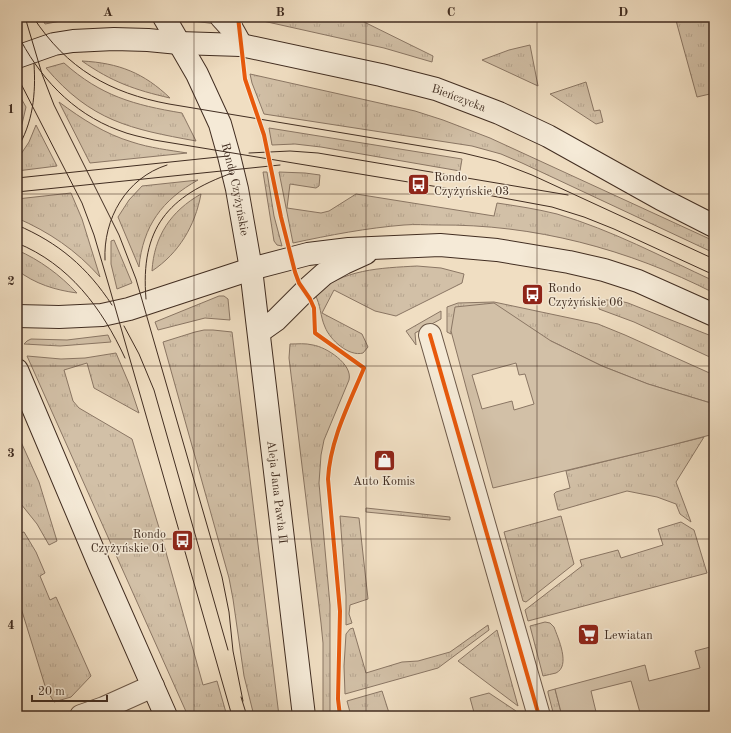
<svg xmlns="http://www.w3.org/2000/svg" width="731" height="733" viewBox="0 0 731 733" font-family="'Old Standard TT',serif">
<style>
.grass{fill:url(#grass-tufts);stroke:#8a7664}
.garden{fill:#d2c0a7;stroke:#8a7664;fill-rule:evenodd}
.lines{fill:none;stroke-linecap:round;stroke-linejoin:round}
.minor-casing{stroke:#6d5949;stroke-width:24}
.secondary-casing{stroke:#412d21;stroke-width:24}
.minor{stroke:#f5ead7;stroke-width:22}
.secondary{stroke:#f5ead7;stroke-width:22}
.tram{stroke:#412d21;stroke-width:1}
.cycleway-casing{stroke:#f5ead7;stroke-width:6}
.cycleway{stroke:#e8590c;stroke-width:4}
.grid{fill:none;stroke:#412d21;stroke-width:1;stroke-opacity:0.55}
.labels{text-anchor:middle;stroke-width:3;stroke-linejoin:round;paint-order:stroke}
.street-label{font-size:12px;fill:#412d21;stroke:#f5ead7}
.poi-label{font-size:12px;fill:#412d21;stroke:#f5ead7;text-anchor:start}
.neatline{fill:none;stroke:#412d21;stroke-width:1.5}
.grid-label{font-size:13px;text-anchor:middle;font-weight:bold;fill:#412d21}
</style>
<defs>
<pattern id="grass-tufts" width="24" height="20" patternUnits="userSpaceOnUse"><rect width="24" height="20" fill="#d2c0a7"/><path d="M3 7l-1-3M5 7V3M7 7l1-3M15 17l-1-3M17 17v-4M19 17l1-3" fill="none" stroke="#b6a58f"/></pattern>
</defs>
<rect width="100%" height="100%" fill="#f0dec2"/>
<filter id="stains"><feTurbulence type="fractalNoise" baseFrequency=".005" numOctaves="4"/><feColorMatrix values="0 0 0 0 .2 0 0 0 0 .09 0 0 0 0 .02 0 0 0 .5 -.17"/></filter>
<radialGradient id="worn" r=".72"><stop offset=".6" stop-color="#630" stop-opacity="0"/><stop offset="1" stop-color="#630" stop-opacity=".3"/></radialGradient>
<!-- grass -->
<g class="grass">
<path d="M41,17H82L45,24Z"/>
<path d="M184,17H207L217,22L216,24L186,20Z"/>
<path d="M245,17H354L433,56L432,62L384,48Z"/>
<path d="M675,17H714V93L697,97Z"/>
<path d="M530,45L538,86L482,60L509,50Z"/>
<path d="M82,61C119,63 144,73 170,98C135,90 112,82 82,61Z"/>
<path d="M64,63C101,96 134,105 182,113L196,141C130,129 91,121 46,68Z"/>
<path d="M250,74L415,111L443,120L490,138L714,241V253L522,163L501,154L472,146L264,114L252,83Z"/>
<path d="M586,82L594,111L600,110L603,122L596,124L550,94Z"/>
<path d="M17,91L26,107L22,124L17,136Z"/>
<path d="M59,102C82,119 105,134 132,142C150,148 169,150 187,153L90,163Z"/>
<path d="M36,125L57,166L17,171V160L29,142Z"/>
<path d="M269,128L462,159L460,171L321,147L295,144L272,145Z"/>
<path d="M263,172H267L274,216L282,246L277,245L274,241Z"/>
<path d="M279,172L305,173L320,175L319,186L316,188L290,184L287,208L321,213L329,211L356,194L494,216L497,203C517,206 537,209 557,214C612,230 662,257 714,281V293C628,249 534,224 437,225C426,225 415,224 404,225C367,228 330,235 293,243Z"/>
<path d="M198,180C162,200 143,226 139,267L118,217L129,200L142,186Z"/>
<path d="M71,193L82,219L100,277C76,250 49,232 17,218V199Z"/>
<path d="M201,194C195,226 179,253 152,271C154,236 171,211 201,194Z"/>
<path d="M114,240L132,283L117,289L111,264V241Z"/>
<path d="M17,250C40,260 60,275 77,293C55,290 35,284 17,270Z"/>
<path d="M417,266L441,268L464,274L462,283L396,316L375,311L334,290L322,313L362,334L368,347L363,353C349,357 330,340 325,327C320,316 321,305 315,295C342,269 381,268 417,266Z"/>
<path d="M219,296H224L228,299L230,320L205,318L158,330L155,322Z"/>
<path d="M600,300H616L628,303L714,337V359L634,322L599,309Z"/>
<path d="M494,302L598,324L625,335L714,375V404L648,384L602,366L551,341L451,331V334L447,332V307L458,303Z"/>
<path d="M441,311V319L415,333L416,345L406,331Z"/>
<path d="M204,330H213L232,332L279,716H254L244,676L233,599L229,578L163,342L195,332Z"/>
<path d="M108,335L111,342L60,346L24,344L27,341L31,339L67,340Z"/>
<path d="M290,344C298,344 305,343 313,345C326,347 353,364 349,380L324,440L321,455L319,483L330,605V716H323V643L321,623L289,358Z"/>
<path d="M116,353L130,386L139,413L94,388L87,363L64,370L73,401L79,408L132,439L160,531L203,685L217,681L227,716H188L27,356L61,359L85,358Z"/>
<path d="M17,433L39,482L57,541L49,545L37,524L17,499Z"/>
<path d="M704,437L676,482L691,522L680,514L676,504L657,497L627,491L561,510H558L554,494L556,492L570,488L566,471Z"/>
<path d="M366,508L450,517V520L366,512Z"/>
<path d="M340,516L359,518L368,599L350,605L349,614L352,623L346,625V596Z"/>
<path d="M561,516L574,564L526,602L523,601L504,532Z"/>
<path d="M681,522L694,530L707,573L528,621L525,610L582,566L580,560L618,550L621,558L663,545L658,529Z"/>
<path d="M24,532L36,552L45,573L40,576L50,600L56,597L91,676L71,697L54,702L46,689L17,595V534Z"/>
<path d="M545,622L550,623L554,627C558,638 571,666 556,673C552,674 547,675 543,676L530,626Z"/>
<path d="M488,625L489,630L438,668L345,694L344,666L346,634L350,629L353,628L366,673L402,662L418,661L450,652Z"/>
<path d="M497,630L518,706L458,661Z"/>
<path d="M555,689L562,716H554L548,693V691Z"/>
<path d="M382,691L390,716H351L347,701Z"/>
<path d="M489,693L516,711L502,716H475L470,698Z"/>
</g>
<!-- garden -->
<g class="garden">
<path d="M494,303L551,341L602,366L648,384L714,404V434L664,447L493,488L451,331L455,307ZM516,363L519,375L525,374L534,404L514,410L512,401L482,409L472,375Z"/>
<path d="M714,646V716H641L631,681L591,691L597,716H562L555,689L645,665L649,681L700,668L695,651Z"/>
</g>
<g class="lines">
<defs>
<g id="minor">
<path d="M430,335L539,716"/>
<path d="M81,716L104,708L153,686"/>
</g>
<g id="secondary">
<path id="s1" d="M164,17L197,74L220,124L229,156L237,189L251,269L304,716"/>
<path d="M221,17L232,29L241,45"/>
<path id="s2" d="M17,57L54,44L73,41L114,39L148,40L179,43L241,45L381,75L436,89L499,113L548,136L661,199L714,226"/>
<path d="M17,316L59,317L102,315L129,309L251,269L308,254L349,249L440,245L497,250L569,262L604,270L638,281L714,315"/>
<path d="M259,332L276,320L305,291L324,274L344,263L366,253"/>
<path d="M17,370L99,564L166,716"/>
</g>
</defs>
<!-- minor casing -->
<use href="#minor" class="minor-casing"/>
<!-- secondary casing -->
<use href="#secondary" class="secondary-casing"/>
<!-- minor -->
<use href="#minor" class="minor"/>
<!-- secondary -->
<use href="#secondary" class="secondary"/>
<!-- tram -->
<g class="tram">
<path d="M25,17L42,74L54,105L119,235L136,279L222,577L229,612L233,651L243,701"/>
<path d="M33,17C67,69 110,93 169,104L463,153L496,161L532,175L714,259"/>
<path d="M17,33C38,76 72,113 118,130C130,135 142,137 154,140L487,195L552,207L584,217L614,229L714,275"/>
<path d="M17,76L82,203L94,235L109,286L232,716"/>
<path d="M17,149C33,123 36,94 34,64"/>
<path d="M249,153L290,151L318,153L568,195"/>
<path d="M17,178L228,156"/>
<path d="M17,192L280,165"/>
<path d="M17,225C59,243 87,267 112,305"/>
<path d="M17,243C69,264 102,308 125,358"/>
<path d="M105,260C103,219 126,178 167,165"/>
<path d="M146,299C140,228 168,196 232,173"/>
<path d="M124,326L139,354L154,390L228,650"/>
<path d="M241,697L247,716"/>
</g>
<defs>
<g id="cycleway">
<path d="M238,17L245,79L264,135L281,217L295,272L299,283L310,299L314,308L315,333L364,368C349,404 330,440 328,479L340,611L338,699L340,716"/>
<path d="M430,335L539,716"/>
</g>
</defs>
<!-- cycleway casing -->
<use href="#cycleway" class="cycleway-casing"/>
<!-- cycleway -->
<use href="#cycleway" class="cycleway"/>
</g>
<!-- grid -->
<path class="grid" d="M194,17V716M366,17V716M537,17V716M17,194H714M17,366H714M17,539H714"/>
<!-- icons -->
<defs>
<symbol id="bus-square" viewBox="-11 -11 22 22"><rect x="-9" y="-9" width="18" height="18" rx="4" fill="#8f2418" stroke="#f5ead7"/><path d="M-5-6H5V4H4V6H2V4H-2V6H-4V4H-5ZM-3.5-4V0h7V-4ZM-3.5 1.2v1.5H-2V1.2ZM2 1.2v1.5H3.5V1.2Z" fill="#fff"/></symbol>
<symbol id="shop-square" viewBox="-11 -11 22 22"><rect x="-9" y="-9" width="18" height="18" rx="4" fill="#8f2418" stroke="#f5ead7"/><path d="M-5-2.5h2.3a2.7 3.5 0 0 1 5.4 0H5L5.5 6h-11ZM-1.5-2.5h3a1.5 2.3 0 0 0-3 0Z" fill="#fff"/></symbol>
<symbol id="supermarket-square" viewBox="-11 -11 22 22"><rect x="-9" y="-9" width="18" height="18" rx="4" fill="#8f2418" stroke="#f5ead7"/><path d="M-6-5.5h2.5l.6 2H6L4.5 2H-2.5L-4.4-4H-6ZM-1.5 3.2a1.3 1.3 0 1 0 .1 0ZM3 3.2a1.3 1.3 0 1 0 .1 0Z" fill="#fff"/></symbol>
</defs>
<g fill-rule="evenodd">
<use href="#bus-square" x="406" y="172" width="25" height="25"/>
<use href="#bus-square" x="520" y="282" width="25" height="25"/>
<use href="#shop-square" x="372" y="448" width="25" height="25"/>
<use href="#bus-square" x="170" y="528" width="25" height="25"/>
<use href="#supermarket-square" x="576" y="622" width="25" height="25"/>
</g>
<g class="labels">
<!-- street labels -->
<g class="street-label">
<text dy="4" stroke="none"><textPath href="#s2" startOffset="451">Bieńczycka</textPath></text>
<text dy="4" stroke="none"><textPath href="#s1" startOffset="188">Rondo Czyżyńskie</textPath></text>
<text dy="4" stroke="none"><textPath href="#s1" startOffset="494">Aleja Jana Pawła II</textPath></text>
</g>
<!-- poi labels -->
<g class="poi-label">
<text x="434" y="181">Rondo<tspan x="434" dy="14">Czyżyńskie 03</tspan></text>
<text x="548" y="292">Rondo<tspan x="548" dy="14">Czyżyńskie 06</tspan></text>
<text x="384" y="485" text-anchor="middle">Auto Komis</text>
<text x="166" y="538" text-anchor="end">Rondo<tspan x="166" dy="14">Czyżyńskie 01</tspan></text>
<text x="604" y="639">Lewiatan</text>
</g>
</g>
<!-- margin -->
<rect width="731" height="733" fill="none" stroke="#f0dec2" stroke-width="44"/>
<!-- scale -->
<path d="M32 695v6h75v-6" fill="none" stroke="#412d21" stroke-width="2"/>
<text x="38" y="695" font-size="12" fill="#412d21" stroke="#f5ead7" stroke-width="3" paint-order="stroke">20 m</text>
<rect x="22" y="22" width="687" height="689" class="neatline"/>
<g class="grid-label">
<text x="108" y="16">A</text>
<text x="280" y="16">B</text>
<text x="451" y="16">C</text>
<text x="623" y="16">D</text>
<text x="11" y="113">1</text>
<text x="11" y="285">2</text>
<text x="11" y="457">3</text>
<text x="11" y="629">4</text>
</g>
<rect width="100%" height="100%" filter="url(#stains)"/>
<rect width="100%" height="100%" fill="url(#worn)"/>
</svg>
